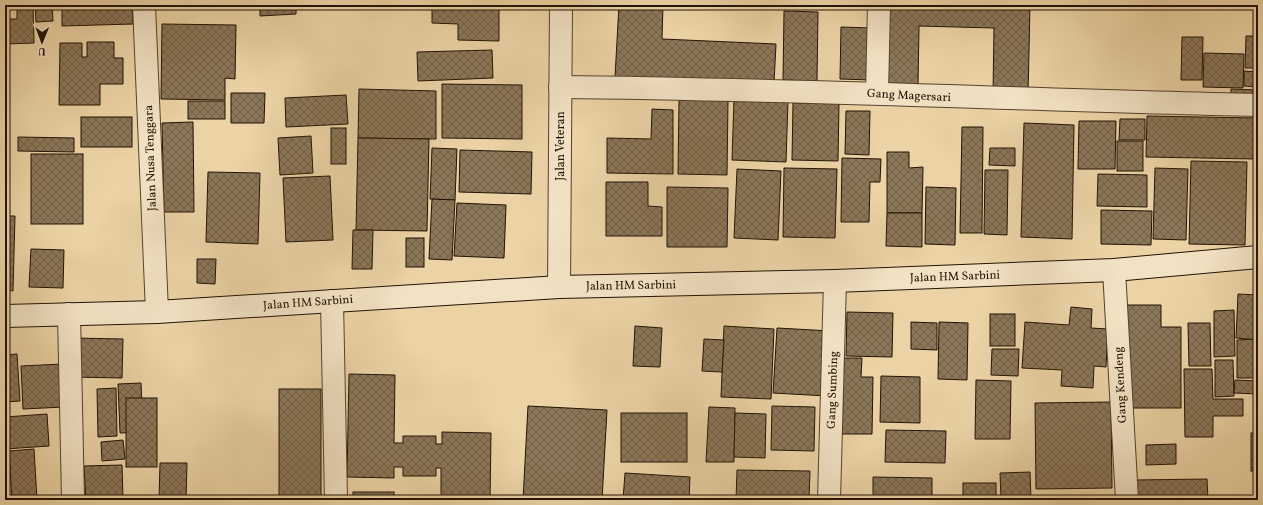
<svg xmlns="http://www.w3.org/2000/svg" width="1263" height="505" viewBox="0 0 1263 505" font-family="Vollkorn,serif">
<style>
.building{fill:url(#building-cross-hatch);stroke:#221204}
.lines{fill:none;stroke-linecap:round;stroke-linejoin:round}
.minor-casing{stroke:#54422c;stroke-width:24}
.tertiary-casing{stroke:#54422c;stroke-width:24}
.secondary-casing{stroke:#221204;stroke-width:24}
.minor{stroke:#f2e2c4;stroke-width:22}
.tertiary{stroke:#f2e2c4;stroke-width:22}
.secondary{stroke:#f2e2c4;stroke-width:22}
.labels{text-anchor:middle;stroke-width:4;stroke-linejoin:round;paint-order:stroke}
.street-label{font-size:12px;fill:#221204;stroke:#f2e2c4}
</style>
<defs>
<pattern id="building-cross-hatch" width="8" height="8" patternUnits="userSpaceOnUse"><rect width="8" height="8" fill="#8b7658"/><path d="M0 0l8 8M0 8l8-8" fill="none" stroke="#715f47"/></pattern>
</defs>
<rect width="100%" height="100%" fill="#ebd3a5"/>
<filter id="stains"><feTurbulence type="fractalNoise" baseFrequency=".005" numOctaves="4"/><feColorMatrix values="0 0 0 0 .2 0 0 0 0 .09 0 0 0 0 .02 0 0 0 .5 -.17"/></filter>
<radialGradient id="worn" r=".72"><stop offset=".6" stop-color="#630" stop-opacity="0"/><stop offset="1" stop-color="#630" stop-opacity=".3"/></radialGradient>
<!-- building -->
<g class="building">
<path d="M35,5H52L53,21L36,22Z"/>
<path d="M62,5H132L133,24L62,26Z"/>
<path d="M260,5H296V14L260,16Z"/>
<path d="M432,5H499V41L458,40V24L432,23Z"/>
<path d="M619,5H663L662,39L776,44L774,83L615,77Z"/>
<path d="M882,5H1030L1028,95L993,94L994,28L919,26L918,85L880,84Z"/>
<path d="M17,7H33L34,43L5,44V19H17Z"/>
<path d="M784,11L818,12L817,81L783,80Z"/>
<path d="M162,24L236,25L235,79L225,78V100L161,99Z"/>
<path d="M841,27L872,28L871,80L840,79Z"/>
<path d="M1246,36H1258V68H1245Z"/>
<path d="M1182,37H1203L1202,80H1181Z"/>
<path d="M87,42H114V58H123V84H100V105H59L60,43H82V57H87Z"/>
<path d="M492,50L493,78L418,81L417,52Z"/>
<path d="M1204,53L1244,54L1243,88L1203,87Z"/>
<path d="M1244,71L1258,72V87L1244,86Z"/>
<path d="M442,84L522,85V139L442,138Z"/>
<path d="M359,89L436,91V139L358,138Z"/>
<path d="M1231,89L1258,90V105L1230,104Z"/>
<path d="M231,93H265L264,123H231Z"/>
<path d="M346,95L348,124L286,127L285,98Z"/>
<path d="M734,99L788,101L786,162L732,160Z"/>
<path d="M679,100H728L727,175L678,174Z"/>
<rect x="188" y="101" width="37" height="18"/>
<path d="M793,103H839L838,161L792,160Z"/>
<path d="M652,109L673,110V174L607,173V138L651,139Z"/>
<path d="M846,111H870L869,155L845,154Z"/>
<path d="M1147,116L1256,118L1255,159L1146,157Z"/>
<rect x="81" y="117" width="51" height="30"/>
<path d="M1120,119H1145V140H1119Z"/>
<path d="M1079,121H1116L1115,169H1078Z"/>
<path d="M193,122L194,212H164L162,123Z"/>
<path d="M1024,123L1074,125L1072,239L1021,237Z"/>
<path d="M962,127H983L982,233H960Z"/>
<rect x="331" y="128" width="15" height="36"/>
<path d="M311,136L313,173L280,175L278,138Z"/>
<path d="M18,137L74,138V152L18,151Z"/>
<path d="M358,138L429,139L427,231L356,230Z"/>
<rect x="1117" y="141" width="26" height="30"/>
<path d="M432,148L457,149L455,200L430,199Z"/>
<path d="M990,148H1015V166L989,165Z"/>
<path d="M460,150L532,152L531,194L459,192Z"/>
<path d="M887,152H909V168L923,167L922,213H887Z"/>
<rect x="31" y="154" width="52" height="70"/>
<path d="M842,158L881,159L880,182H870L869,222H841Z"/>
<path d="M1191,161L1247,162L1245,245L1189,244Z"/>
<path d="M784,168L837,169L835,238L783,237Z"/>
<path d="M1155,168L1188,169L1186,240L1153,239Z"/>
<path d="M737,169L781,171L778,240L734,238Z"/>
<path d="M985,170H1008L1007,235L984,234Z"/>
<path d="M208,172L260,173L258,244L206,242Z"/>
<path d="M1098,174L1147,175V207L1097,206Z"/>
<path d="M330,176L333,240L286,242L283,178Z"/>
<path d="M606,182H648V206L662,207V236H606Z"/>
<path d="M667,187L728,188L727,247H667Z"/>
<path d="M926,187L956,188L955,245L925,244Z"/>
<path d="M432,199L455,200L452,260L429,259Z"/>
<path d="M457,203L506,205L504,258L454,256Z"/>
<path d="M1101,210L1152,211L1151,245L1101,244Z"/>
<path d="M887,213H922V247L886,246Z"/>
<path d="M5,216H15L13,291L5,290Z"/>
<path d="M353,230H373L372,269H352Z"/>
<rect x="406" y="238" width="18" height="29"/>
<path d="M31,249L64,250L63,288L29,287Z"/>
<path d="M197,259H216L215,284L197,283Z"/>
<path d="M1238,294L1258,295V340L1236,338Z"/>
<path d="M1125,305H1161V327H1181V408H1126Z"/>
<path d="M1071,307L1092,309L1091,328L1108,329L1106,367L1094,366L1093,388L1061,386L1062,370L1022,368L1025,322L1069,325Z"/>
<path d="M1234,310L1235,356L1214,357V311Z"/>
<path d="M847,312L893,313L892,357L846,356Z"/>
<rect x="990" y="314" width="25" height="32"/>
<path d="M911,322L937,323V350L911,349Z"/>
<path d="M939,322L968,323L967,380L938,379Z"/>
<path d="M1188,323H1210L1211,366H1189Z"/>
<path d="M635,326L662,328L660,367L633,366Z"/>
<path d="M724,326L774,329L771,399L721,397Z"/>
<path d="M777,328L831,331L827,396L773,393Z"/>
<path d="M74,338L123,339L122,378L73,377Z"/>
<path d="M704,339L724,340L722,372L702,371Z"/>
<path d="M1258,339V378H1237V340Z"/>
<path d="M992,349H1019L1018,376L991,375Z"/>
<path d="M17,354L20,401L5,402V355Z"/>
<path d="M844,358H862L861,377H873L872,434H842Z"/>
<path d="M1215,360H1233L1234,396L1215,397Z"/>
<path d="M62,364L64,407L23,409L21,366Z"/>
<path d="M1184,369H1212L1213,399H1243V416H1213V437H1185Z"/>
<path d="M349,374L395,375L394,443H403V436H436V444H442V432L491,433L490,500H441V468H436V476H403V467H394V478L347,477Z"/>
<path d="M881,376L920,377V423L880,422Z"/>
<path d="M976,380L1011,381L1010,439H975Z"/>
<path d="M1235,380L1258,381V394L1234,393Z"/>
<path d="M141,383L143,432L120,433L118,384Z"/>
<path d="M116,388L117,436L98,437L97,389Z"/>
<rect x="279" y="389" width="42" height="111"/>
<rect x="126" y="398" width="31" height="69"/>
<path d="M1111,402L1112,488L1036,489L1035,403Z"/>
<path d="M528,406L607,410L602,500H523Z"/>
<path d="M772,406L815,407L814,451L771,450Z"/>
<path d="M709,407L735,408L734,462H706Z"/>
<rect x="621" y="413" width="66" height="49"/>
<path d="M735,413L766,414L765,458L734,457Z"/>
<path d="M47,414L49,446L5,449V417Z"/>
<path d="M886,430L946,431L945,463L885,462Z"/>
<rect x="1251" y="433" width="7" height="38"/>
<path d="M123,440L125,459L102,461L101,442Z"/>
<path d="M1176,444V464L1146,465V445Z"/>
<path d="M34,449L37,500H12L9,451Z"/>
<path d="M160,463H187L186,500H159Z"/>
<path d="M122,465L123,500H86L84,466Z"/>
<path d="M737,470L810,471L809,500H736Z"/>
<path d="M1030,472L1031,500H1001L1000,473Z"/>
<path d="M625,473L690,477L689,500H623Z"/>
<path d="M873,477L932,478V500H873Z"/>
<path d="M1207,479L1208,500H1136V480Z"/>
<rect x="963" y="483" width="33" height="17"/>
<rect x="353" y="492" width="41" height="8"/>
</g>
<g class="lines">
<defs>
<g id="minor">
<path d="M144,5L157,312"/>
<path d="M560,87C793,89 1025,100 1258,105"/>
<path d="M877,93L879,5"/>
<path d="M1114,270L1127,500"/>
<path d="M332,301L336,500"/>
<path d="M69,314L73,500"/>
<path d="M829,500L835,281"/>
</g>
<path id="tertiary" d="M559,287L561,5"/>
<path id="secondary" d="M5,316L157,312L559,287L835,281L1114,270L1258,257"/>
</defs>
<!-- minor casing -->
<use href="#minor" class="minor-casing"/>
<!-- tertiary casing -->
<use href="#tertiary" class="tertiary-casing"/>
<!-- secondary casing -->
<use href="#secondary" class="secondary-casing"/>
<!-- minor -->
<use href="#minor" class="minor"/>
<!-- tertiary -->
<use href="#tertiary" class="tertiary"/>
<!-- secondary -->
<use href="#secondary" class="secondary"/>
</g>
<g class="labels">
<!-- street labels -->
<g class="street-label">
<text transform="translate(909 95) rotate(3)" y="4">Gang Magersari</text>
<text transform="translate(560 146) rotate(-90)" y="4">Jalan Veteran</text>
<text transform="translate(150 158) rotate(-92)" y="4">Jalan Nusa Tenggara</text>
<text transform="translate(955 276) rotate(-2)" y="4">Jalan HM Sarbini</text>
<text transform="translate(631 285) rotate(-1)" y="4">Jalan HM Sarbini</text>
<text transform="translate(308 302) rotate(-4)" y="4">Jalan HM Sarbini</text>
<text transform="translate(1120 385) rotate(-93)" y="4">Gang Kendeng</text>
<text transform="translate(832 390) rotate(-88)" y="4">Gang Sumbing</text>
</g>
</g>
<!-- margin -->
<rect width="1263" height="505" fill="none" stroke="#ebd3a5" stroke-width="20"/>
<rect x="6" y="6" width="1251" height="493" fill="none" stroke="#221204" stroke-width="2"/>
<rect x="10" y="10" width="1243" height="485" fill="none" stroke="#221204"/>
<!-- north arrow -->
<g transform="translate(42 42) rotate(181)" stroke="#f2e2c4" stroke-width="3" paint-order="stroke">
<path d="M0-3L7 15L0 10L-7 15Z" fill="#221204"/>
<text y="-6" font-size="11" font-weight="bold" text-anchor="middle" fill="#221204">U</text>
</g>
<rect width="100%" height="100%" filter="url(#stains)"/>
<rect width="100%" height="100%" fill="url(#worn)"/>
</svg>
